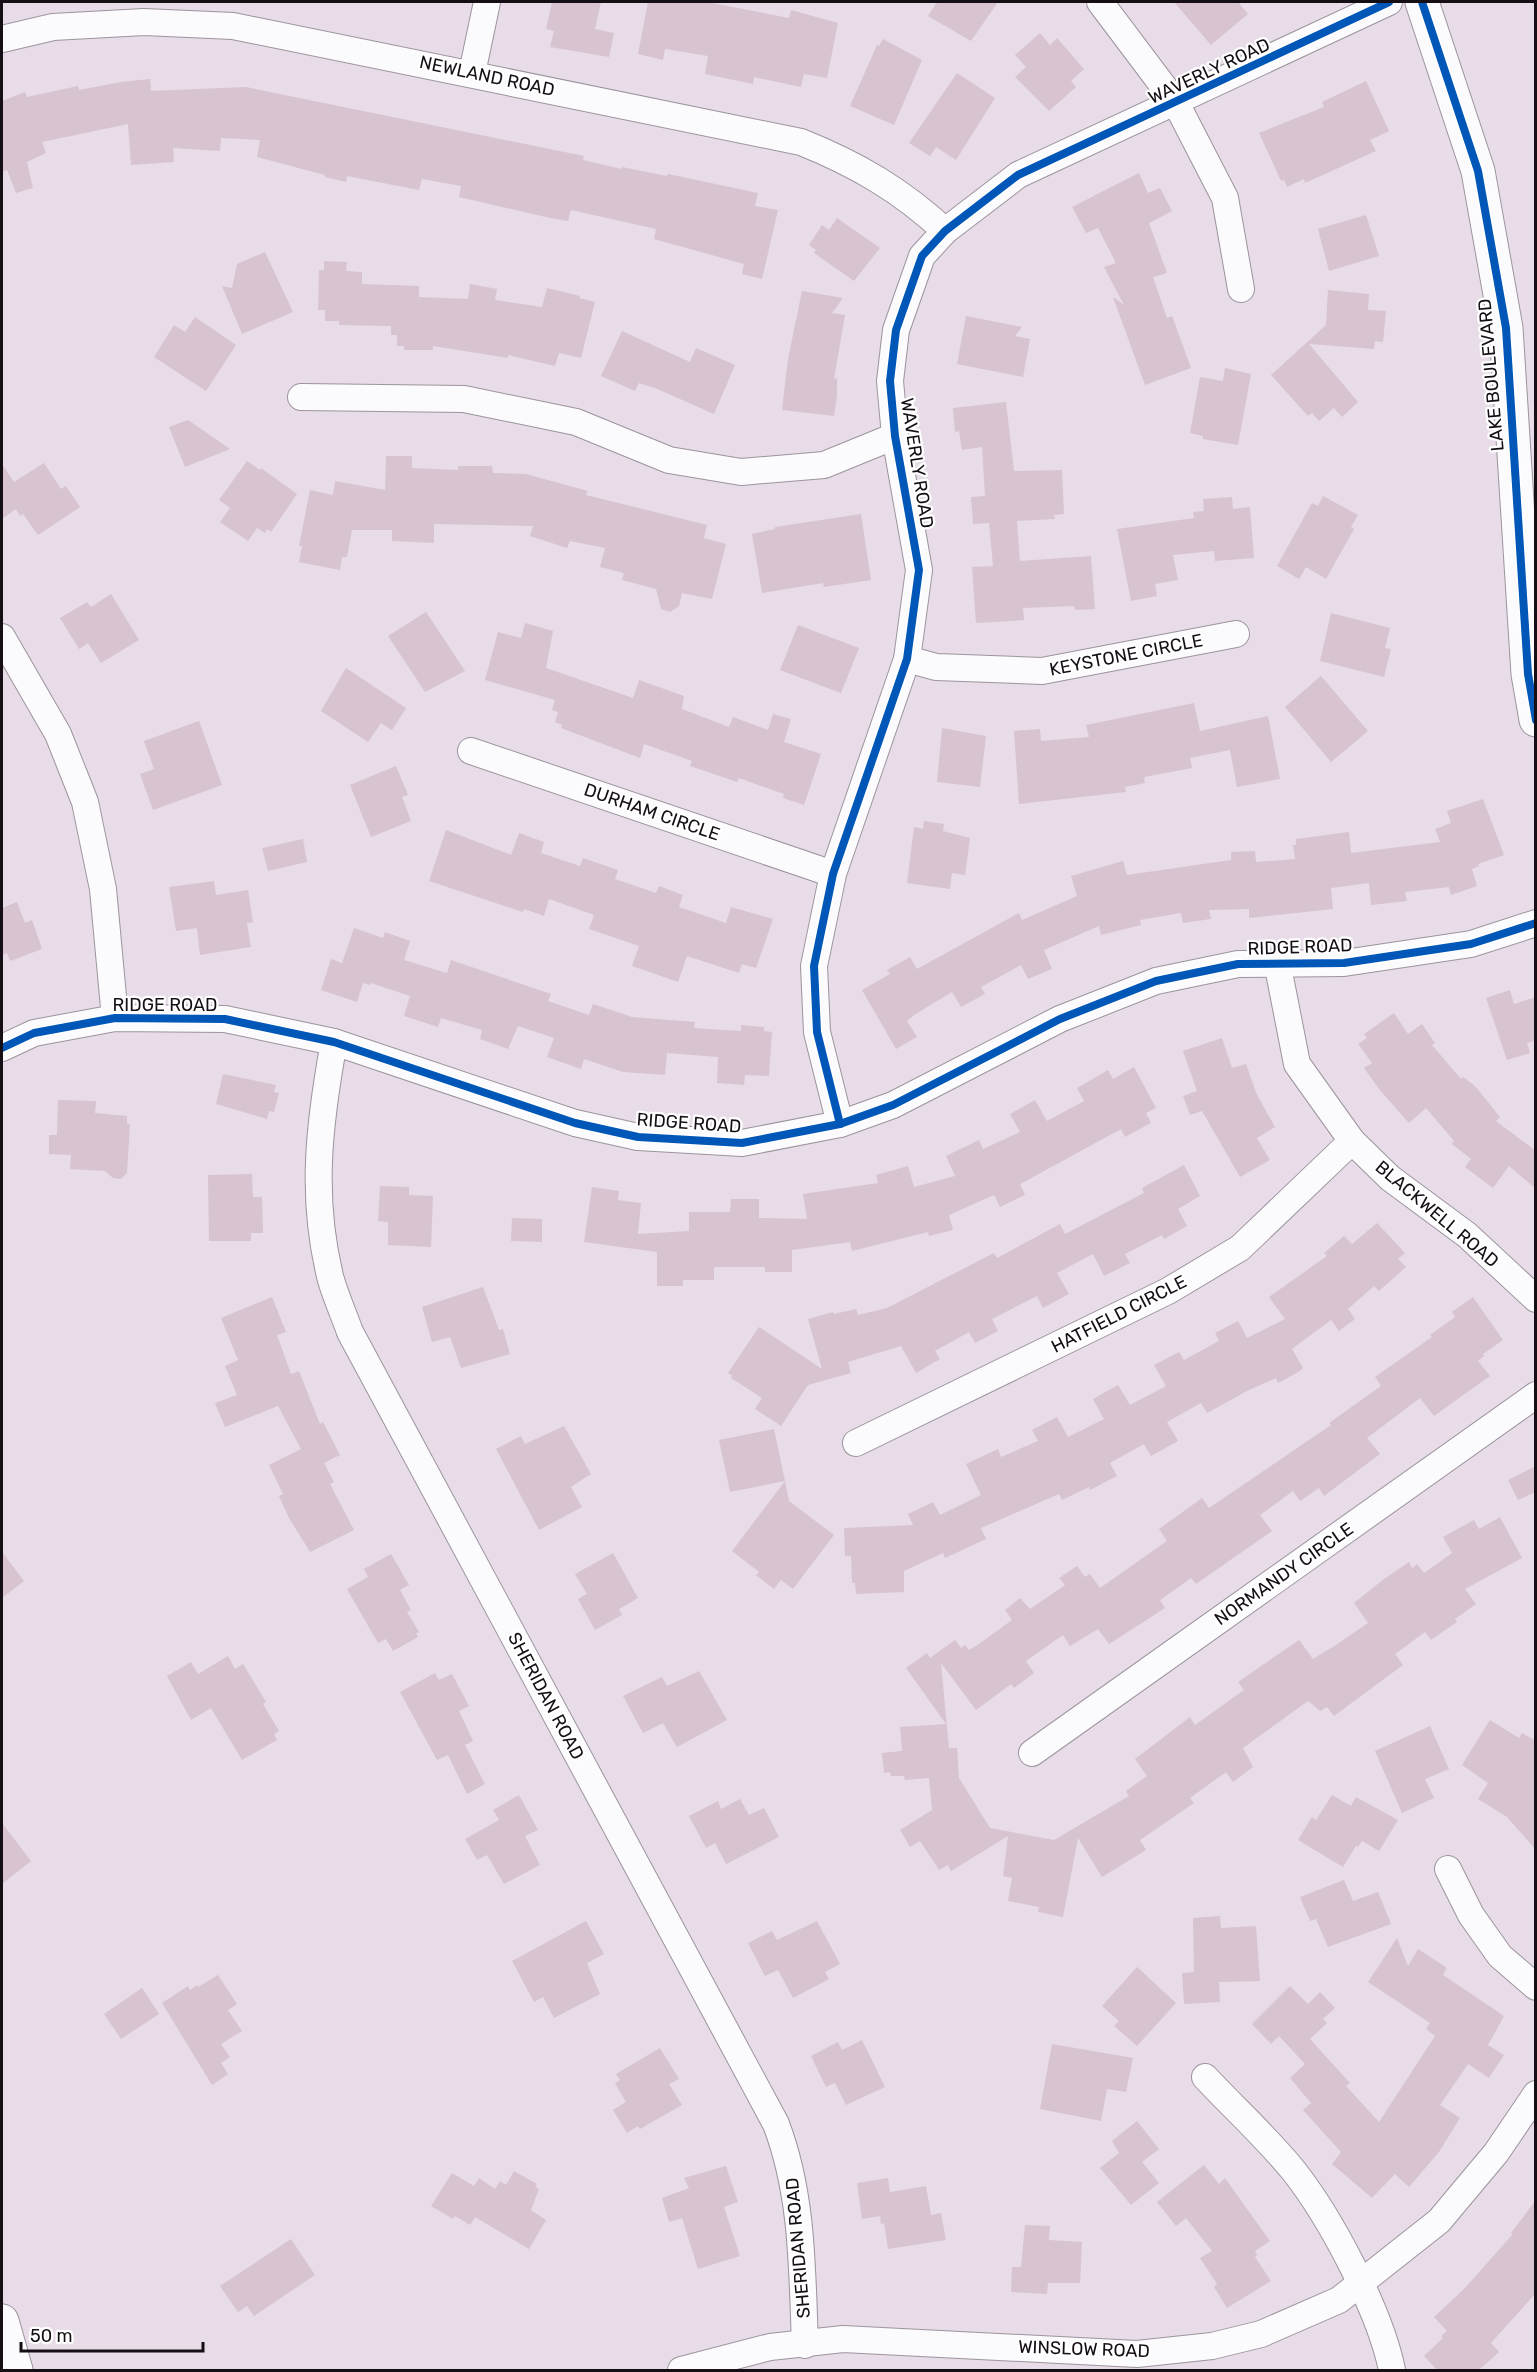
<svg xmlns="http://www.w3.org/2000/svg" width="1537" height="2372" viewBox="0 0 1537 2372" font-family="Rubik,sans-serif">
<style>
.building{fill:#d8c3d0}
.lines{fill:none;stroke-linecap:round;stroke-linejoin:round}
.minor-casing{stroke:#9c949d;stroke-width:28}
.secondary-casing{stroke:#9c949d;stroke-width:35}
.minor{stroke:#fbfafc;stroke-width:26}
.secondary{stroke:#fbfafc;stroke-width:33}
.cycleway-casing{stroke:#fff;stroke-width:11}
.cycleway{stroke:#0057b8;stroke-width:8}
.labels{text-anchor:middle;stroke-width:4.5;stroke-linejoin:round;paint-order:stroke}
.street-label{font-size:18px;fill:#150e15;stroke:#fff}
</style>
<rect width="100%" height="100%" fill="#e7dce8"/>
<!-- building -->
<g class="building">
<path d="M552,2H601L595,29L614,33L609,57L550,47L554,31L546,29Z"/>
<path d="M648,2H707L789,18L791,10L838,23L827,78L804,74L801,87L754,77L753,84L705,74L708,56L665,49L663,60L638,54Z"/>
<path d="M937,2H998L971,41L928,16Z"/>
<path d="M1174,2H1238L1248,14L1211,45Z"/>
<path d="M1040,33L1050,45L1057,38L1084,69L1071,81L1076,87L1049,111L1015,77L1026,67L1015,55Z"/>
<path d="M883,39L922,60L894,125L850,106L877,45L879,46Z"/>
<path d="M957,73L995,98L956,160L936,147L930,156L909,143Z"/>
<path d="M150,79L151,91L246,87L584,156L583,160L622,169V167L667,176L668,174L758,193L755,206L778,210L762,279L742,274L744,264L654,239L656,229L571,210L568,221L550,218L459,197L461,186L422,179L419,190L347,176L346,182L325,177V175L257,157L260,140L221,138L220,151L173,148L174,162L131,165L128,124L42,142L46,153L27,162L33,188L16,193L7,170L2,172V101L25,92L27,97L78,86L79,90L121,82Z"/>
<path d="M1366,81L1389,131L1370,140L1376,151L1305,183L1304,179L1287,187L1284,180L1281,181L1259,133L1324,107L1322,102Z"/>
<path d="M1139,173L1148,193L1160,188L1172,211L1149,223L1167,273L1153,277L1167,318L1172,316L1191,368L1145,385L1113,297L1124,305L1104,267L1116,263L1098,228L1086,233L1072,207Z"/>
<path d="M1366,215L1379,256L1329,271L1318,229Z"/>
<path d="M837,218L880,248L854,281L814,253L816,250L809,245L822,225L829,230Z"/>
<path d="M265,252L293,312L242,334L222,286L232,288L237,264Z"/>
<path d="M324,261L347,262L346,271L362,272V284L419,286V297L468,299L470,284L497,289L495,300L542,307L547,288L580,296L579,298L595,302L581,358L559,353L555,366L508,355V358L433,346V350H404V346H397V335H391V326L339,325V321H325V310H318L319,270H324Z"/>
<path d="M1328,290L1369,294L1368,310L1386,311L1383,342L1375,341L1374,349L1309,344L1358,402L1342,417L1334,408L1319,421L1312,413L1308,416L1271,375L1326,325Z"/>
<path d="M802,291L843,298L832,313L845,315L834,379L837,378V396L834,416L782,410L788,359Z"/>
<path d="M966,316L1022,327L1015,336L1030,339L1023,377L957,364Z"/>
<path d="M195,317L236,345L206,391L154,357L174,325L185,332Z"/>
<path d="M622,331L690,362L696,348L735,365L714,414L655,388L639,383L635,391L601,376Z"/>
<path d="M1225,368L1251,374L1238,445L1203,439V436L1190,433L1200,377L1223,381Z"/>
<path d="M1006,402L1014,471L1062,470L1064,514L1054,515L1055,519L1017,521L1020,561L1091,556L1095,609L1075,610L1074,606L1023,608L1024,620L976,623L972,567L993,566L989,523L973,524L971,497L985,496L982,447L962,450L959,431L955,432L953,408Z"/>
<path d="M188,420L230,449L185,467L169,427Z"/>
<path d="M386,456H412V468L458,470V466H492L493,473L526,474L588,491L586,495L707,525L704,538L726,544L712,599L682,593L679,606L670,612L661,609L656,589L622,580L624,573L600,567L605,548L570,541L567,548L530,536L533,526L434,524V543L392,541V530H352L347,557H342L340,570L299,562L302,546H299L310,490L333,495L335,481L385,490Z"/>
<path d="M247,461L260,470L261,468L297,494L271,532L267,529L265,533L257,528L248,541L220,522L230,508L219,500Z"/>
<path d="M44,463L61,489L66,486L80,507L38,535L23,514L20,516L16,509L2,519V464L14,482Z"/>
<path d="M1323,496L1358,515L1351,527L1354,529L1326,579L1306,567L1299,579L1277,566L1312,503L1318,506Z"/>
<path d="M1232,497L1233,509L1250,507L1254,558L1215,561L1214,551L1173,555L1178,580L1155,584L1157,596L1131,601L1117,529L1194,518L1193,512L1204,511L1203,499Z"/>
<path d="M861,514L871,580L824,587L823,583L762,593L752,534L775,529V527Z"/>
<path d="M111,594L139,640L101,663L88,643L79,649L60,618L87,602L91,607Z"/>
<path d="M426,612L465,671L425,692L388,636Z"/>
<path d="M1331,613L1390,628L1385,648L1391,649L1384,677L1320,661Z"/>
<path d="M525,623L553,631L546,668L633,698L639,680L684,696L682,709L729,727L733,717L768,730L773,714L791,719L784,742L821,754L804,805L783,798L784,794L739,778L737,782L690,766L692,761L644,744L640,758L561,728L562,725L555,722L558,712L552,710L555,700L485,680L498,632L521,638Z"/>
<path d="M798,625L859,648L841,693L780,670Z"/>
<path d="M346,668L406,708L392,730L381,723L368,742L321,711Z"/>
<path d="M1321,676L1368,731L1331,762L1285,707Z"/>
<path d="M1194,703L1200,731L1268,716L1280,779L1237,787L1230,750L1190,758L1192,768L1144,777L1145,783L1125,787L1126,792L1019,804L1014,731L1040,729L1041,741L1089,737L1086,725Z"/>
<path d="M199,721L222,785L153,810L140,774L154,769L144,741Z"/>
<path d="M942,728L986,736L980,787L937,782Z"/>
<path d="M396,766L408,795L402,797L411,821L371,837L350,785Z"/>
<path d="M1483,799L1504,855L1478,864L1479,866L1472,869L1477,886L1451,895L1449,887L1405,892L1407,901L1371,905L1369,883L1331,888L1333,909L1249,918V909L1209,910L1211,919L1183,923L1181,913L1140,920L1141,925L1101,935L1099,926L1044,950L1052,969L1028,979L1021,965L981,987L985,994L961,1007L952,992L914,1015L907,1021L917,1037L896,1049L862,990L890,974L887,970L910,957L917,969L1019,913L1022,920L1077,896L1071,876L1123,861L1127,875L1231,860V852L1255,851L1256,862L1295,859L1293,845H1296V839L1349,832L1351,853L1440,842L1435,829L1451,823L1447,811Z"/>
<path d="M924,821L944,824L943,831L970,838L965,875L952,873L950,889L907,883L914,827L923,829Z"/>
<path d="M446,830L511,855L519,833L544,842L541,853L580,866L583,858L618,870L615,879L656,893L659,886L683,895L679,907L726,923L731,907L773,919L756,968L742,964L739,973L687,956L678,982L632,966L639,946L589,929L594,915L549,899L544,916L524,909L523,912L429,881Z"/>
<path d="M303,839L307,862L268,871L262,848Z"/>
<path d="M214,881L216,895L248,890L253,922L247,923L251,947L200,955L197,928L176,931L169,887Z"/>
<path d="M17,902L25,923L32,920L42,949L10,961L7,953L2,955V908Z"/>
<path d="M354,928L383,938L385,932L410,941L404,960L447,973L451,960L551,994L548,1001L589,1015L593,1004L632,1017L695,1022L694,1028L741,1031V1025L764,1027V1031L772,1032L769,1076L745,1075L744,1085L717,1083L718,1057L667,1053L665,1075L623,1072L584,1059L581,1069L547,1057L554,1038L518,1026L508,1049L480,1039L482,1030L441,1018L438,1027L404,1016L410,996L371,983L370,985L363,983L357,1002L321,990L331,959L342,963Z"/>
<path d="M1510,990L1514,1004L1536,997V1040L1527,1043L1530,1053L1507,1060L1486,998Z"/>
<path d="M1394,1013L1408,1034L1422,1024L1435,1043L1432,1045L1461,1079L1463,1077L1475,1086L1500,1117L1496,1121L1536,1151V1189L1509,1166L1493,1188L1465,1167L1471,1159L1452,1144L1454,1141L1426,1108L1409,1123L1379,1089L1364,1068L1372,1063L1358,1044L1367,1038L1364,1034Z"/>
<path d="M1222,1038L1232,1068L1246,1064L1257,1095L1275,1127L1257,1138L1270,1160L1240,1177L1202,1111L1190,1115L1183,1096L1197,1091L1183,1051Z"/>
<path d="M1134,1067L1156,1108L1146,1113L1151,1123L1125,1137L1121,1129L1024,1182L1020,1184L1025,1195L1000,1207L994,1195L949,1215L953,1230L929,1236L928,1232L852,1251L850,1242L792,1250V1272H765V1267H714V1280H683V1286H657V1252L584,1242L592,1187L619,1191L618,1200L641,1203L638,1234L689,1231V1212H730L731,1199H759V1218L807,1219L803,1194L878,1183L876,1175L908,1166L914,1187L955,1176L946,1156L979,1140L983,1149L1020,1132L1010,1114L1035,1100L1047,1121L1084,1101L1077,1088L1108,1070L1113,1079Z"/>
<path d="M223,1074L276,1085L274,1092L279,1093L274,1112L269,1111L267,1119L216,1104Z"/>
<path d="M58,1100L96,1101L95,1113L127,1116V1124H130L127,1173L121,1179L113,1178L105,1171L70,1169L71,1155L49,1154V1135H57Z"/>
<path d="M1184,1165L1200,1196L1178,1209L1187,1226L1164,1239L1162,1235L1125,1254L1130,1263L1104,1276L1093,1254L1057,1273L1069,1294L1043,1308L1037,1296L992,1319L998,1331L975,1343L969,1332L935,1351L940,1359L916,1373L901,1346L848,1362L851,1373L808,1385L781,1426L755,1409L762,1398L731,1378L732,1375L728,1373L759,1327L822,1369L808,1319L833,1312L834,1314L856,1309L858,1315L887,1308L994,1253L997,1258L1060,1224L1065,1234L1144,1193L1142,1188Z"/>
<path d="M252,1174L253,1197H262L263,1233H251V1241H209L208,1175Z"/>
<path d="M380,1186L409,1187V1195L433,1196L431,1247L388,1245V1222L378,1221Z"/>
<path d="M512,1218L542,1219V1242L511,1241Z"/>
<path d="M1377,1223L1405,1253L1398,1259L1406,1267L1379,1291L1374,1286L1348,1309L1355,1319L1339,1331L1331,1320L1292,1349L1303,1368L1300,1371L1278,1383L1276,1378L1247,1391L1207,1413L1201,1403L1167,1422L1178,1441L1151,1456L1144,1444L1110,1463L1117,1476L1090,1490L1089,1487L1062,1500L1059,1494L981,1528L986,1539L945,1558L943,1553L904,1571V1592L856,1594L855,1583H852L851,1556H845L844,1528L913,1525L908,1514L933,1502L940,1515L981,1495L966,1464L998,1449L1001,1457L1038,1441L1032,1430L1057,1417L1068,1437L1104,1419L1093,1399L1118,1385L1130,1405L1166,1386L1154,1365L1179,1352L1184,1360L1219,1341L1215,1333L1238,1321L1247,1338L1285,1319L1269,1297L1327,1256L1324,1253L1344,1236L1352,1244Z"/>
<path d="M483,1287L499,1330L503,1329L510,1354L461,1368L450,1337L432,1342L422,1307Z"/>
<path d="M272,1297L286,1332L277,1335L291,1374L299,1371L320,1424L323,1422L340,1455L324,1463L334,1482L330,1484L354,1530L310,1552L289,1518L279,1496L283,1494L269,1465L301,1449L278,1406L225,1427L215,1403L237,1395L225,1366L238,1360L221,1318Z"/>
<path d="M1473,1297L1503,1340L1483,1354L1484,1356L1478,1361L1490,1376L1434,1416L1420,1398L1367,1438L1380,1454L1324,1496L1319,1488L1300,1501L1293,1491L1260,1515L1272,1531L1196,1584L1191,1578L1160,1600L1165,1608L1109,1644L1098,1629L1070,1646L1063,1635L1026,1661L1034,1673L1014,1688L1011,1684L976,1710L941,1663L949,1748H957L959,1778L990,1828L1054,1840L1129,1796L1126,1791L1147,1776L1135,1759L1190,1717L1195,1725L1244,1690L1238,1682L1299,1640L1313,1659L1336,1645L1368,1623L1354,1603L1384,1579L1409,1562L1412,1568L1417,1564L1424,1573L1452,1553L1443,1537L1474,1520L1479,1529L1500,1517L1522,1558L1465,1589L1476,1604L1455,1619L1457,1622L1431,1640L1425,1632L1395,1654L1403,1665L1334,1716L1327,1707L1320,1711L1308,1701L1243,1748L1253,1767L1233,1782L1226,1772L1190,1798L1194,1803L1140,1840L1146,1850L1102,1877L1078,1838L1063,1917L1038,1912L1039,1907L1008,1901L1012,1878L1003,1876L1008,1836L951,1871L948,1865L939,1870L920,1841L910,1847L900,1830L932,1810L929,1778L905,1780L904,1776H891L890,1772L884,1773L882,1753L902,1751L900,1727L946,1724L906,1668L927,1653L930,1658L955,1640L961,1648L965,1645L969,1650L976,1646L1012,1620L1005,1610L1020,1598L1030,1609L1065,1585L1059,1578L1077,1566L1085,1577L1090,1574L1100,1588L1167,1541L1159,1529L1202,1498L1209,1508L1331,1425L1329,1423L1381,1386L1375,1377L1432,1337L1430,1335L1455,1317L1452,1312Z"/>
<path d="M564,1426L591,1474L571,1487L582,1507L539,1530L496,1449L521,1436L525,1444Z"/>
<path d="M774,1429L785,1481L730,1492L719,1440Z"/>
<path d="M1536,1466V1492L1518,1500L1508,1480Z"/>
<path d="M785,1481L789,1501L834,1535L793,1589L781,1580L774,1589L756,1575L759,1572L732,1551Z"/>
<path d="M2,1552L24,1581L2,1598Z"/>
<path d="M613,1553L638,1598L619,1609L622,1615L595,1630L578,1599L587,1594L575,1574Z"/>
<path d="M391,1554L409,1585L400,1590L411,1610L407,1612L419,1632L416,1633L418,1637L393,1651L386,1639L378,1643L347,1589L368,1577L364,1569Z"/>
<path d="M228,1656L235,1669L243,1664L266,1702L263,1704L279,1731L274,1734L277,1740L242,1760L211,1708L191,1720L167,1676L191,1662L198,1674Z"/>
<path d="M699,1671L727,1720L677,1747L663,1723L643,1733L623,1696L662,1677L667,1686Z"/>
<path d="M435,1673L439,1680L452,1674L469,1706L459,1711L473,1741L465,1745L485,1784L467,1794L448,1755L437,1760L400,1692Z"/>
<path d="M1490,1720L1519,1738L1522,1733L1536,1741V1850L1507,1817L1478,1799L1488,1783L1462,1765Z"/>
<path d="M1430,1726L1449,1769L1425,1779L1434,1798L1402,1813L1375,1751Z"/>
<path d="M519,1795L538,1830L525,1836L540,1865L504,1884L487,1855L477,1860L465,1839L499,1820L493,1810Z"/>
<path d="M1332,1795L1351,1806L1356,1797L1398,1820L1379,1851L1362,1841L1358,1847L1356,1846L1343,1867L1298,1840L1312,1817L1316,1820Z"/>
<path d="M740,1799L749,1815L764,1808L779,1837L726,1864L715,1843L706,1848L689,1816L718,1801L721,1809Z"/>
<path d="M2,1823L31,1861L2,1884Z"/>
<path d="M1344,1880L1353,1901L1378,1892L1391,1924L1328,1947L1316,1919L1310,1921L1300,1897Z"/>
<path d="M1220,1916L1221,1928L1256,1926L1260,1981L1219,1982L1220,2002L1184,2004L1182,1973L1194,1972L1193,1918Z"/>
<path d="M586,1921L604,1954L587,1963L600,1994L554,2018L543,1997L534,2002L512,1961Z"/>
<path d="M817,1921L840,1964L825,1972L829,1979L793,1998L778,1970L765,1976L748,1943L772,1931L777,1940Z"/>
<path d="M1397,1938L1408,1966L1418,1949L1447,1968L1443,1975L1504,2016L1488,2045L1504,2055L1489,2078L1468,2064L1440,2105L1460,2118L1439,2152L1409,2187L1395,2174L1372,2198L1332,2164L1341,2152L1303,2110L1311,2103L1290,2078L1305,2064L1279,2036L1271,2044L1252,2024L1290,1986L1308,2004L1320,1992L1335,2008L1323,2019L1327,2023L1310,2039L1350,2083L1346,2086L1379,2122L1435,2036L1426,2029L1430,2023L1368,1982Z"/>
<path d="M1137,1967L1176,2003L1137,2046L1114,2026L1119,2021L1102,2006Z"/>
<path d="M218,1975L237,2004L228,2010L242,2031L221,2044L230,2057L221,2063L228,2074L212,2085L162,2003L188,1986L190,1990L197,1985L198,1987Z"/>
<path d="M142,1988L159,2014L121,2039L104,2014Z"/>
<path d="M862,2040L885,2087L846,2105L835,2083L826,2087L811,2056L838,2042L842,2050Z"/>
<path d="M1052,2044L1133,2058L1126,2092L1107,2089L1101,2121L1040,2109Z"/>
<path d="M660,2048L679,2079L669,2084L682,2105L640,2129L638,2126L627,2133L613,2110L626,2102L615,2083L620,2080L616,2074Z"/>
<path d="M1137,2121L1159,2149L1142,2162L1159,2183L1131,2205L1100,2168L1119,2153L1112,2141Z"/>
<path d="M1204,2165L1219,2184L1225,2178L1270,2241L1255,2251L1257,2255L1255,2257L1271,2281L1227,2308L1214,2287L1217,2284L1200,2258L1212,2251L1186,2218L1176,2226L1157,2202Z"/>
<path d="M726,2166L738,2202L724,2207L740,2256L698,2269L682,2218L669,2222L662,2198L689,2188L684,2178Z"/>
<path d="M514,2171L537,2184L535,2187L539,2189L531,2210L546,2220L529,2249L475,2217L470,2225L455,2216L453,2219L431,2206L452,2173L474,2186L479,2178L495,2189L500,2181L506,2185Z"/>
<path d="M888,2178L890,2192L926,2186L931,2215L941,2213L946,2240L888,2249L884,2223L881,2224L880,2216L862,2219L857,2183Z"/>
<path d="M1536,2200V2293L1491,2343L1499,2352L1479,2370H1437L1424,2356L1443,2338L1441,2336L1447,2331L1434,2317L1463,2290L1513,2234L1511,2233Z"/>
<path d="M1025,2225L1050,2226L1049,2240L1082,2242L1080,2283H1048L1047,2294L1011,2292L1012,2267H1021Z"/>
<path d="M291,2239L315,2275L254,2316L247,2306L238,2312L220,2286Z"/>
</g>
<g class="lines">
<defs>
<g id="minor">
<path d="M1100,2L1176,103L1225,198L1241,289"/>
<path d="M2,39L53,27L144,22L233,26L801,142C856,164 901,190 945,231"/>
<path d="M472,73L487,2"/>
<path d="M301,397L464,399L576,422L669,460L741,472L824,465L895,436"/>
<path d="M2,637L58,734L85,802L103,889L115,1018"/>
<path d="M907,659L936,667L1042,671L1236,634"/>
<path d="M471,751L833,874"/>
<path d="M1277,962L1297,1064L1352,1141L1390,1178L1467,1235L1536,1299"/>
<path d="M334,1042C319,1124 310,1198 331,1280C336,1297 344,1315 350,1332L776,2124C803,2195 802,2269 805,2345"/>
<path d="M2,1048L34,1033L115,1018L225,1019L334,1042L575,1123L638,1137L742,1143L840,1124L893,1105L1060,1019L1156,981L1238,964L1344,963L1471,944L1536,923"/>
<path d="M840,1124L817,1032L814,966L833,874L907,659L919,570L895,436L890,381L896,330L922,256L945,231L1018,175L1389,2"/>
<path d="M856,1443L1168,1291L1240,1248L1352,1141"/>
<path d="M1032,1753L1536,1395"/>
<path d="M1448,1869L1471,1915L1500,1956L1536,1987"/>
<path d="M1205,2077C1234,2108 1266,2137 1293,2170C1331,2218 1380,2311 1392,2370"/>
<path d="M681,2370L770,2347L843,2339L1137,2354L1212,2346L1261,2334L1339,2300L1439,2221L1496,2153L1536,2094"/>
</g>
<g id="secondary">
<path d="M1422,2L1478,171L1506,328L1528,674L1536,720"/>
<path d="M2,2321L16,2370"/>
</g>
</defs>
<!-- minor casing -->
<use href="#minor" class="minor-casing"/>
<!-- secondary casing -->
<use href="#secondary" class="secondary-casing"/>
<!-- minor -->
<use href="#minor" class="minor"/>
<!-- secondary -->
<use href="#secondary" class="secondary"/>
<defs>
<g id="cycleway">
<path d="M1422,2L1478,171L1506,328L1528,674L1536,720"/>
<path d="M2,1048L34,1033L115,1018L225,1019L334,1042L575,1123L638,1137L742,1143L840,1124L893,1105L1060,1019L1156,981L1238,964L1344,963L1471,944L1536,923"/>
<path d="M840,1124L817,1032L814,966L833,874L907,659L919,570L895,436L890,381L896,330L922,256L945,231L1018,175L1389,2"/>
</g>
</defs>
<!-- cycleway casing -->
<use href="#cycleway" class="cycleway-casing"/>
<!-- cycleway -->
<use href="#cycleway" class="cycleway"/>
</g>
<g class="labels">
<!-- street labels -->
<g class="street-label">
<text transform="translate(1209 71) rotate(-25)" y="6">WAVERLY ROAD</text>
<text transform="translate(487 76) rotate(12)" y="6">NEWLAND ROAD</text>
<text transform="translate(1491 375) rotate(-95)" y="6">LAKE BOULEVARD</text>
<text transform="translate(917 463) rotate(81)" y="6">WAVERLY ROAD</text>
<text transform="translate(1126 655) rotate(-11)" y="6">KEYSTONE CIRCLE</text>
<text transform="translate(652 812) rotate(19)" y="6">DURHAM CIRCLE</text>
<text transform="translate(1300 947) rotate(-2)" y="6">RIDGE ROAD</text>
<text x="165" y="1011">RIDGE ROAD</text>
<text transform="translate(689 1123) rotate(4)" y="6">RIDGE ROAD</text>
<text transform="translate(1437 1214) rotate(40)" y="6">BLACKWELL ROAD</text>
<text transform="translate(1119 1314) rotate(-27)" y="6">HATFIELD CIRCLE</text>
<text transform="translate(1284 1574) rotate(-35)" y="6">NORMANDY CIRCLE</text>
<text transform="translate(546 1696) rotate(62)" y="6">SHERIDAN ROAD</text>
<text transform="translate(798 2248) rotate(-95)" y="6">SHERIDAN ROAD</text>
<text transform="translate(1084 2349) rotate(2)" y="6">WINSLOW ROAD</text>
</g>
</g>
<!-- border -->
<rect width="1537" height="2372" fill="none" stroke="#150e15" stroke-width="6"/>
<!-- scale -->
<path d="M21 2342v9h182v-9" fill="none" stroke="#150e15" stroke-width="3"/>
<text x="30" y="2342" font-size="18" fill="#150e15" stroke="#ffffff" stroke-width="4.5" paint-order="stroke">50 m</text>
</svg>
